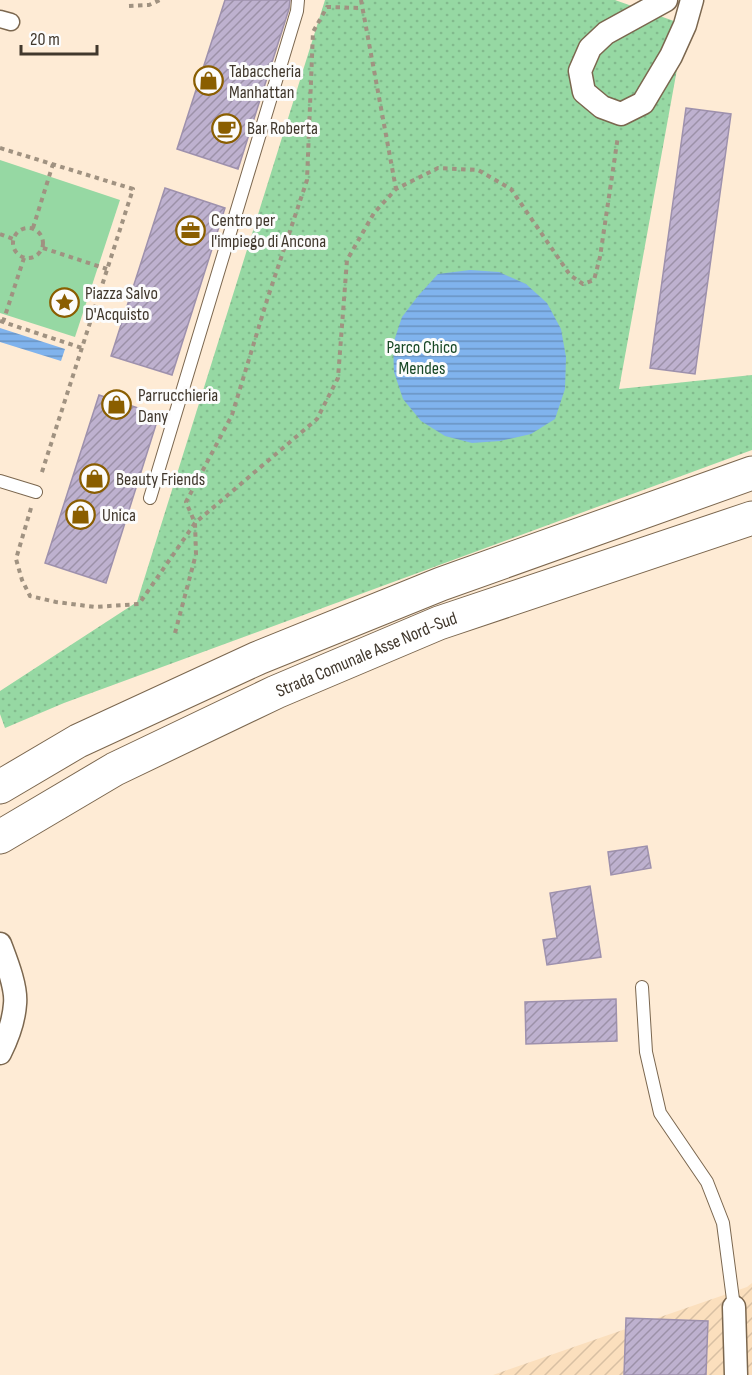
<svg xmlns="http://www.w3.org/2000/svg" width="752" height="1375" viewBox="0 0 752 1375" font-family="'Sofia Sans Condensed',sans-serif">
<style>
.industrial{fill:url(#industrial-furrows)}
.grass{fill:url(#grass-dots)}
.garden{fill:#96d8a3}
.water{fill:url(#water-rules)}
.building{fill:url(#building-hatch);stroke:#9e91ad;stroke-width:1.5}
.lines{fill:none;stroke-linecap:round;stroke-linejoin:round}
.service-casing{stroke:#7b674f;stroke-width:14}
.pedestrian-casing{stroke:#7b674f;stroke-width:19}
.minor-casing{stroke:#7b674f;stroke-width:25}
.trunk-casing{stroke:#7b674f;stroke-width:35}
.path{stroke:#a09281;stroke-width:4;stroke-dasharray:4.5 4.5;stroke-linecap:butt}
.service{stroke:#fff;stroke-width:12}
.pedestrian{stroke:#fff;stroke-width:16}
.minor{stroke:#fff;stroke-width:22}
.trunk{stroke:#fff;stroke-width:33}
.labels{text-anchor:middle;stroke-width:6;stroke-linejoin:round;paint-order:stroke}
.poi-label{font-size:18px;fill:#41382d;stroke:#fcfcfc;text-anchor:start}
.park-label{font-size:18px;fill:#184825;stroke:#fcfcfc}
.street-label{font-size:18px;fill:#41382d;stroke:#fcfcfc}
</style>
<defs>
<pattern id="industrial-furrows" width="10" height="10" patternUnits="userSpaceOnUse" patternTransform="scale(1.5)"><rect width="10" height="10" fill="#fbdfbd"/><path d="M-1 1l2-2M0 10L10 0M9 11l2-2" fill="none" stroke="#d8c0a3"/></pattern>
<pattern id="grass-dots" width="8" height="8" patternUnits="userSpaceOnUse" patternTransform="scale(1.5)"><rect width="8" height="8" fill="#96d8a3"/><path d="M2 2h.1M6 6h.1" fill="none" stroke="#82ba8d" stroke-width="1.8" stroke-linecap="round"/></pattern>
<pattern id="water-rules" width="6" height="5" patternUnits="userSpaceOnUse" patternTransform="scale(1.5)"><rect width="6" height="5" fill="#80b3ed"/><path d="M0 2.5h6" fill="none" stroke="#6a93c0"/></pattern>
<pattern id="building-hatch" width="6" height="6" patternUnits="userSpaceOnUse" patternTransform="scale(1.5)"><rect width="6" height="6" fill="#beb1cf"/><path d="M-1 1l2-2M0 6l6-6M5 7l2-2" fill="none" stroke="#9c91a8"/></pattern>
</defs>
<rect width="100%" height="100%" fill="#feebd5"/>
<!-- industrial -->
<path class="industrial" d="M752,1283V1375H493L747,1287Z"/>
<!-- grass -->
<path class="grass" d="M325,0H615L685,25L619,389L752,375V450L64,703L5,728L0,714V691L137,602Z"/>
<!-- garden -->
<path class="garden" d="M0,160L120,200L75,337L0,313Z"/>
<!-- water -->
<g class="water">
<path d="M470,270L499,272L526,284L547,303L561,329L566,357L565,389L555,419L531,434L500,441L472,443L445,436L421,421L403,399L394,372L393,344L402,317L418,296L438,274Z"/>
<path d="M0,328L65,349L61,361L0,342Z"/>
</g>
<!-- building -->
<g class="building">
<path d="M225,0H290L289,9L238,169L177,149Z"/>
<path d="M686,108L731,114L695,374L650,368Z"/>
<path d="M165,188L225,208L172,375L111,356Z"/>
<path d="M99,395L159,415L106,583L45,563Z"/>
<path d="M647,846L651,868L611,875L608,852Z"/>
<path d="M590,886L601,957L547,965L543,940L557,938L550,893Z"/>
<path d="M616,999L617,1041L526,1044L525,1002Z"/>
<path d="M626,1318L708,1321L706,1375H624Z"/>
</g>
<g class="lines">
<defs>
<g id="service">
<path d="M0,481L36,492"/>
<path d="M150,498L297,11L298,0"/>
<path d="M642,987L646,1052L660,1113L707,1182L723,1223L734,1307"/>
</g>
<path id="pedestrian" d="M0,19L11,22"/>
<g id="minor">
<path d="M666,0L606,33L590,48L580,71L584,92L602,107L621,114L643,103L671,56L685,25L692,0"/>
<path d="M0,944C6,960 17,987 15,1004C14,1020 7,1039 0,1053"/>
<path d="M734,1307L736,1375"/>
</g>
<g id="trunk">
<path d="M0,787L78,741L258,658L441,584L752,473"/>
<path id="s1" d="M0,837L115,769L276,692L439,623L752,518"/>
</g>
</defs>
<!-- service casing -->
<use href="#service" class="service-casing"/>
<!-- pedestrian casing -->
<use href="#pedestrian" class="pedestrian-casing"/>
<!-- minor casing -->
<use href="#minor" class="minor-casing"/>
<!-- trunk casing -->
<use href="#trunk" class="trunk-casing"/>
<!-- path -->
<g class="path">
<path d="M361,0L396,189"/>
<path d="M129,6L149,5L160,0"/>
<path d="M0,148L133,189L41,475"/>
<circle cx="28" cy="243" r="15"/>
<path d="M33,228L53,164"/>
<path d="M0,234L13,239"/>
<path d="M43,248L107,269"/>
<path d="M0,321L82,348"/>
<path d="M3,322L24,258"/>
<path d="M31,508L16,559L22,580L30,596L56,602L95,607L139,604L195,523L317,419L338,378L347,260L374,213L396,189L438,168L478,170L511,189L570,275L583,284L594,280L600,257L618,136"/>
<path d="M175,633L196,554L195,523L186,502L232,415L267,300L307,180L313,32L327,7L362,8"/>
</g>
<!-- service -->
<use href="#service" class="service"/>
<!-- pedestrian -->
<use href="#pedestrian" class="pedestrian"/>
<!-- minor -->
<use href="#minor" class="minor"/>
<!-- trunk -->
<use href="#trunk" class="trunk"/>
</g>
<!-- icons -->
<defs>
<symbol id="shop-ring" viewBox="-11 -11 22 22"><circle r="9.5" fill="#fcfcfc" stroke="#8a5e00" stroke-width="1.5"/><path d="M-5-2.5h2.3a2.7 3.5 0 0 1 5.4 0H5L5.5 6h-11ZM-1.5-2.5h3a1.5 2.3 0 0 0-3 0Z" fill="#8a5e00"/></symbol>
<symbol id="cafe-ring" viewBox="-11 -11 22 22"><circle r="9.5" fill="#fcfcfc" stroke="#8a5e00" stroke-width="1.5"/><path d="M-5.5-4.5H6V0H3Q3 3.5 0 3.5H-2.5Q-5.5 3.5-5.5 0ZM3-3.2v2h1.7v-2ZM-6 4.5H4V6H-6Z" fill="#8a5e00"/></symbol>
<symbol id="office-ring" viewBox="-11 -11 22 22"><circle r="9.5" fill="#fcfcfc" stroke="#8a5e00" stroke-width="1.5"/><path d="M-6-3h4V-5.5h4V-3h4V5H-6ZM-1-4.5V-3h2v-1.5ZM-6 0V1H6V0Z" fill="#8a5e00"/></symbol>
<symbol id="sight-ring" viewBox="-11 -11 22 22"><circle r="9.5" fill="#fcfcfc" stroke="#8a5e00" stroke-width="1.5"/><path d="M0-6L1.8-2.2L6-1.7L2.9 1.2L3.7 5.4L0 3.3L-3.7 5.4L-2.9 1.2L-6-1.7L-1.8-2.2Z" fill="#8a5e00"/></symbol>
</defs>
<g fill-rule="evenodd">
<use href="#shop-ring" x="192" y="64" width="33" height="33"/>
<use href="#cafe-ring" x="210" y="112" width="33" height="33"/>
<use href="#office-ring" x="174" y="214" width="33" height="33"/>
<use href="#sight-ring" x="48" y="286" width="33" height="33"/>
<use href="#shop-ring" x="100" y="388" width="33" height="33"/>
<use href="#shop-ring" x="78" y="462" width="33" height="33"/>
<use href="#shop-ring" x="64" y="498" width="33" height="33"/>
</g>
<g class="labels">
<!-- poi labels -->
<g class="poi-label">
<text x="229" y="77">Tabaccheria<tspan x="229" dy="21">Manhattan</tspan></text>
<text x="247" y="134">Bar Roberta</text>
<text x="211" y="226">Centro per<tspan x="211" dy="21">l'impiego di Ancona</tspan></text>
<text x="85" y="299">Piazza Salvo<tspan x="85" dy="21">D'Acquisto</tspan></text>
<text x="138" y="401">Parrucchieria<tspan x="138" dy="21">Dany</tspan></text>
<text x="116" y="485">Beauty Friends</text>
<text x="102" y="521">Unica</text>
</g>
<!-- park labels -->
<g class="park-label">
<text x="422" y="353">Parco Chico<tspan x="422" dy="21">Mendes</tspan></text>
</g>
<!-- street labels -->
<g class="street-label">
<text dy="6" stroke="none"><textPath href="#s1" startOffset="410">Strada Comunale Asse Nord-Sud</textPath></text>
</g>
</g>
<!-- scale -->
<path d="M21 45v9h76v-9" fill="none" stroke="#41382d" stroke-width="3"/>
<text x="30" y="45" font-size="18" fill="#41382d" stroke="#fcfcfc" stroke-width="4.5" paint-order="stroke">20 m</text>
</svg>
